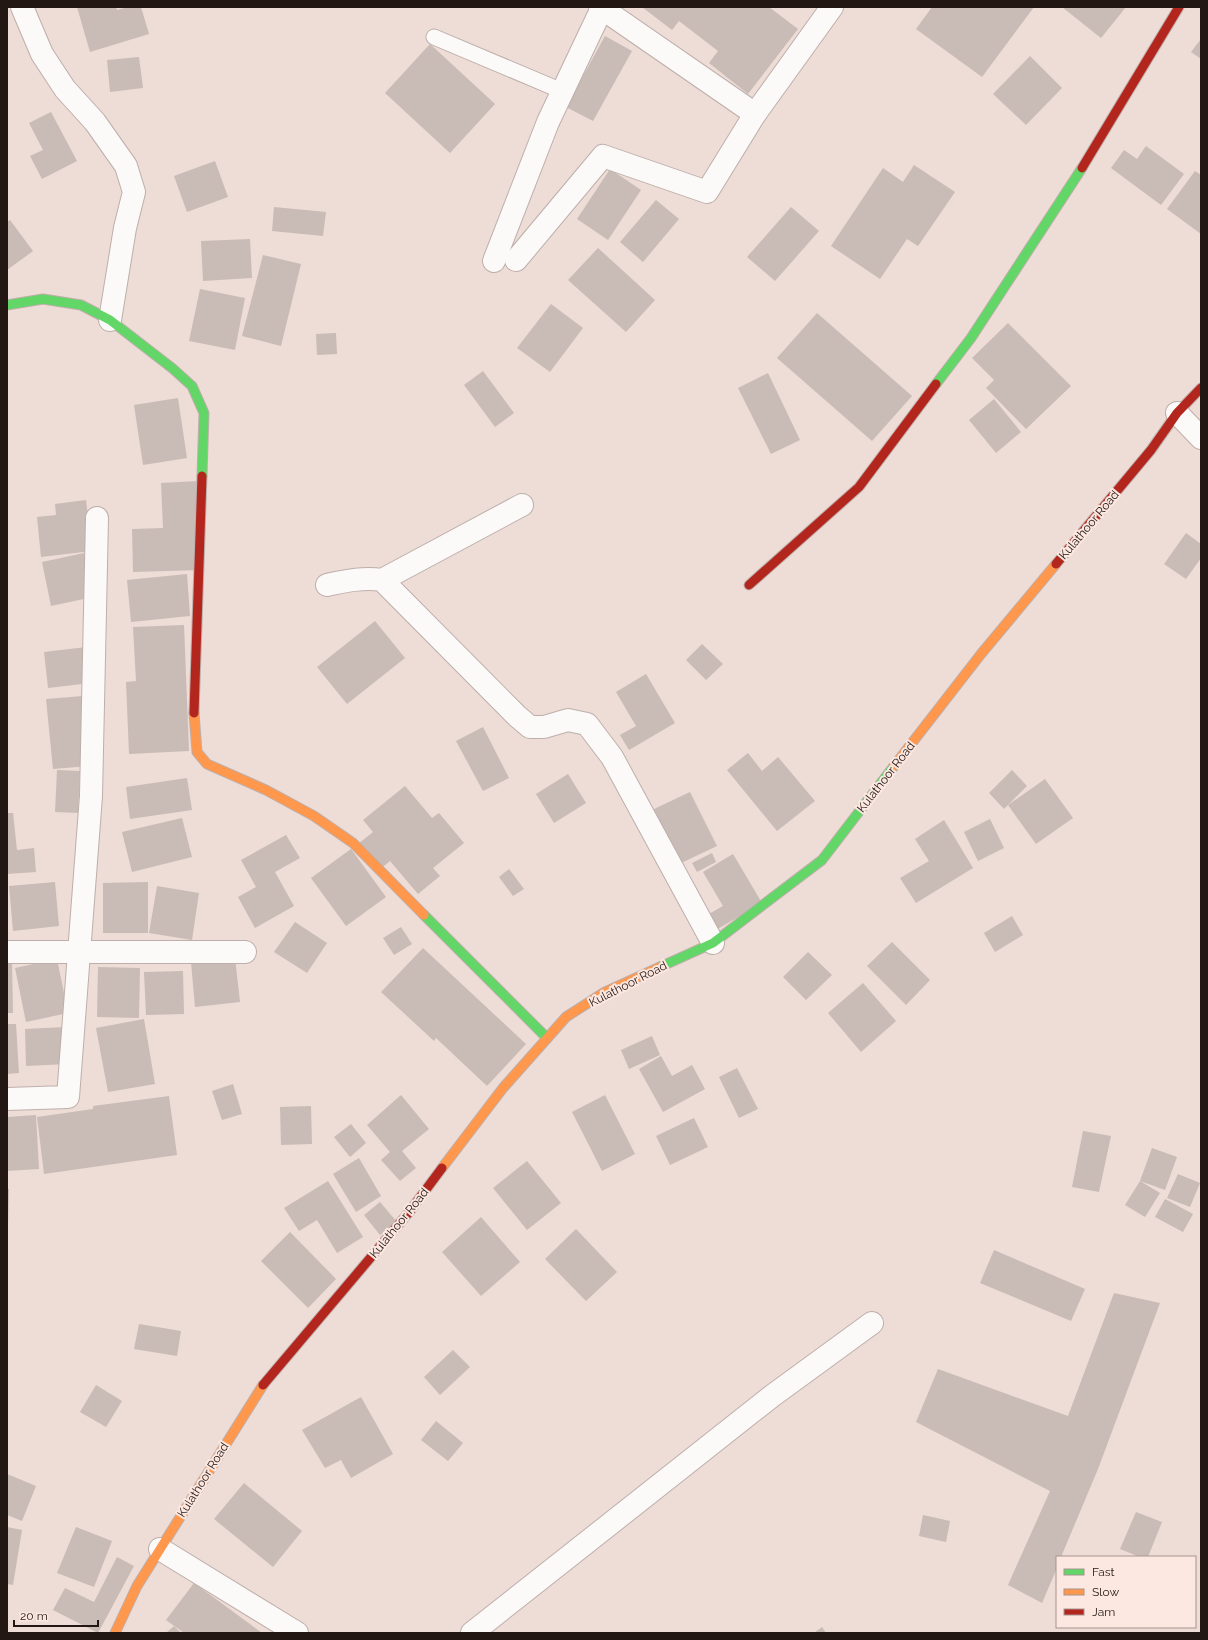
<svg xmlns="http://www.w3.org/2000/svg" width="1208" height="1640" viewBox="0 0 1208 1640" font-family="Raleway,sans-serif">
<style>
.building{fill:#c9bbb6}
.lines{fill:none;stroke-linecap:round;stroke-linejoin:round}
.lane-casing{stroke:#bdafab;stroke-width:17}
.street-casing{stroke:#bdafab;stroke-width:24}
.fast-casing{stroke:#bdafab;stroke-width:11}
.slow-casing{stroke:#bdafab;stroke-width:11}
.jam-casing{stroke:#bdafab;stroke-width:11}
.lane{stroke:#fcfaf9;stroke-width:15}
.street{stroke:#fcfaf9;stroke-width:22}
.fast{stroke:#63d668;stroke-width:9}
.slow{stroke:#ff974d;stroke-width:9}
.jam{stroke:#b3261e;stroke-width:9}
.labels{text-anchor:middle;stroke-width:4;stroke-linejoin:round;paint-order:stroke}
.street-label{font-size:12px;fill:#221713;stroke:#fce8e1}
</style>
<rect width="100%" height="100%" fill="#eedcd6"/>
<!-- building -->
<g class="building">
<path d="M77,7H116L117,10L128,7H141L149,34L90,52Z"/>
<path d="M642,7H769L798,29L748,94L709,63L718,51L679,21L672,30Z"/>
<path d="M932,7H1034L982,77L916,29Z"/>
<path d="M1062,7H1126L1101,38Z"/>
<path d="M605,36L632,51L593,121L566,107Z"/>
<path d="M1201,39V59L1191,52Z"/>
<path d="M430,44L495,104L450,153L385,93Z"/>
<path d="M1030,56L1062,88L1026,125L993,94Z"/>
<path d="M139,57L143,88L110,92L107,60Z"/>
<path d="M51,112L77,161L42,179L30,156L43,150L29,123Z"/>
<path d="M1146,146L1184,174L1161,205L1111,168L1124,150L1137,159Z"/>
<path d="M215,161L228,197L187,212L174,176Z"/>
<path d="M914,165L955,192L918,246L907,239L880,279L831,246L883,168L903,182Z"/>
<path d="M610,169L641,190L608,240L577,219Z"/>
<path d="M1195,171L1201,175V234L1167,209Z"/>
<path d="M656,200L679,219L643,262L620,242Z"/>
<path d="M274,207L326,212L323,236L272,231Z"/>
<path d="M791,207L819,231L775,281L747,257Z"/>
<path d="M10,220L33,251L7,270V222Z"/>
<path d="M250,239L252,278L203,281L201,241Z"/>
<path d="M598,248L655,300L626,332L568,280Z"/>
<path d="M263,255L301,264L281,346L242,336Z"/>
<path d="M200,289L245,298L235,350L189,341Z"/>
<path d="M551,304L583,328L550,372L517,348Z"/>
<path d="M817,313L912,396L872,441L777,358Z"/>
<path d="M1008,323L1071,386L1026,429L986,388L994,380L972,358Z"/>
<path d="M336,333L337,354L317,355L316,334Z"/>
<path d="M483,371L514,413L495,427L464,385Z"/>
<path d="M768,373L800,440L771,454L738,388Z"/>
<path d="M178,398L187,458L143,465L134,405Z"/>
<path d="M994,399L1021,432L996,453L969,420Z"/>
<path d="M198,481L201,570L133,572L132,529L163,528L161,483Z"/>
<path d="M86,500L92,551L41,557L37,517L56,515L55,504Z"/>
<path d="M1186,533L1201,544V558L1186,579L1164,564Z"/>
<path d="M84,553L93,597L51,606L42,562Z"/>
<path d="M187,574L190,616L131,622L127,580Z"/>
<path d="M375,621L405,658L347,704L317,667Z"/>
<path d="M184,625L189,751L129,754L126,682L136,681L133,627Z"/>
<path d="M702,644L723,664L706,680L686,660Z"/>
<path d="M95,646L99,682L48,688L44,652Z"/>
<path d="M646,674L675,723L629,750L620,735L636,726L616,692Z"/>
<path d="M95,695L101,765L53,769L46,699Z"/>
<path d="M483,727L509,778L483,791L456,741Z"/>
<path d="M748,753L762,771L778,757L815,801L777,831L727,770Z"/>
<path d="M57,770L80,771L78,813L55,812Z"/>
<path d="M1012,770L1027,786L1004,809L989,793Z"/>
<path d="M568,774L586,803L554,823L536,794Z"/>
<path d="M187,778L192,810L130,819L126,787Z"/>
<path d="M1045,779L1073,818L1036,844L1008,805Z"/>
<path d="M405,786L432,818L439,813L464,843L433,868L440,876L418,894L390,861L379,870L358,844L373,832L363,820Z"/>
<path d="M690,792L717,846L679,864L652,810Z"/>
<path d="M7,813H13L17,850L34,848L36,872L7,874Z"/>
<path d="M182,818L192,857L132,872L122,832Z"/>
<path d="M990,819L1004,848L978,861L964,832Z"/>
<path d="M944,820L973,868L916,903L900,878L929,861L915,839Z"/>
<path d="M286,835L300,858L275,872L294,906L255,928L238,897L256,887L241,860Z"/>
<path d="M351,849L386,897L346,926L311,878Z"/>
<path d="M712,853L716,862L697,872L692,863Z"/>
<path d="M733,854L762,903L716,930L707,915L723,906L703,872Z"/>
<path d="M509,869L524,889L513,896L499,877Z"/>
<path d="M55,882L59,926L13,931L9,886Z"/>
<path d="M148,882V933H103V883Z"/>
<path d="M157,886L199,893L192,940L149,933Z"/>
<path d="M1012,916L1023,935L995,952L984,933Z"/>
<path d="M295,922L327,943L307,973L274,952Z"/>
<path d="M401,927L412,944L394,955L383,938Z"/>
<path d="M892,942L930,980L906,1005L867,966Z"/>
<path d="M423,948L526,1044L487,1086L436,1038L434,1041L381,992Z"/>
<path d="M808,952L832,975L806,1000L783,977Z"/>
<path d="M235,958L240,1002L195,1007L191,962Z"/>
<path d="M57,959L68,1013L26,1022L15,968Z"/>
<path d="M7,961H12L13,1013H7Z"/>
<path d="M98,967L140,968L139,1018L97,1017Z"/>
<path d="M183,971L184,1014L146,1015L144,972Z"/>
<path d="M863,983L896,1021L861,1052L828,1013Z"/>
<path d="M144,1019L155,1084L108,1092L96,1028Z"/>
<path d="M7,1024H16L19,1073L7,1074Z"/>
<path d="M65,1027L67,1064L26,1066L25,1029Z"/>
<path d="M652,1036L660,1055L629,1069L621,1050Z"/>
<path d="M661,1056L672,1076L692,1065L705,1089L663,1112L639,1069Z"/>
<path d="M737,1068L758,1109L739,1118L719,1077Z"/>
<path d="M233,1084L242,1114L222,1120L212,1091Z"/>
<path d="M401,1095L429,1129L402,1151L416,1168L400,1181L381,1160L390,1152L367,1125Z"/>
<path d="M605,1095L635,1154L602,1171L572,1112Z"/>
<path d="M169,1096L177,1155L44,1174L37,1117L93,1109V1106Z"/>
<path d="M311,1106L312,1144L281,1145L280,1107Z"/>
<path d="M36,1115L39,1169L7,1171V1117Z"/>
<path d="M694,1118L708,1147L670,1165L656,1136Z"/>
<path d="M351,1124L366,1143L350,1157L334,1137Z"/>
<path d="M1083,1131L1111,1136L1099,1192L1072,1187Z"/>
<path d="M1152,1148L1177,1157L1165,1190L1140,1181Z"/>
<path d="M359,1158L381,1196L356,1212L333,1174Z"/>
<path d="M527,1161L561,1203L527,1230L493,1188Z"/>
<path d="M1178,1174L1200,1183L1190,1207L1167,1198Z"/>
<path d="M328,1181L363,1237L337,1253L317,1220L299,1231L284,1208Z"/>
<path d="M1140,1181L1160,1193L1145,1217L1125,1205Z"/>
<path d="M7,1189H9L8,1226H7Z"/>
<path d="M1165,1199L1193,1214L1183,1232L1155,1217Z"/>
<path d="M380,1202L397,1222L380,1235L364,1215Z"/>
<path d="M481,1217L520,1262L481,1296L442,1252Z"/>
<path d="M576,1229L617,1272L586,1301L545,1259Z"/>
<path d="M290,1232L336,1279L308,1308L261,1261Z"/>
<path d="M994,1250L1085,1289L1071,1321L980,1283Z"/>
<path d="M1114,1293L1160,1303L1098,1469L1061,1557H1057V1568L1042,1603L1008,1585L1050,1491L916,1422L938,1369L1068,1416Z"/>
<path d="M139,1324L181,1331L177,1356L134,1349Z"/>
<path d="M453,1350L470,1367L440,1395L424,1377Z"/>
<path d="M96,1385L122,1401L106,1427L80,1412Z"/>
<path d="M361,1397L393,1454L351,1478L341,1460L325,1468L302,1430Z"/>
<path d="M436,1421L463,1443L448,1461L421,1440Z"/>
<path d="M7,1474L36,1486L22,1521L7,1515Z"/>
<path d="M244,1483L302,1531L273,1567L214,1519Z"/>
<path d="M1136,1512L1162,1522L1148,1557H1140L1120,1549Z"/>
<path d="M923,1515L950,1521L946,1542L919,1536Z"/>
<path d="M7,1527L22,1530L13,1585L7,1584Z"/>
<path d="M76,1527L112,1541L94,1587L57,1573Z"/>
<path d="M117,1557L134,1566L98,1633L53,1610L65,1588L94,1602Z"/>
<path d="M194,1583L262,1633H184L166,1620Z"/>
<path d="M174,1626L181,1633H166Z"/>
<path d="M822,1627L826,1633H814Z"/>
</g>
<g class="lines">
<defs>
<path id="lane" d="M434,37L562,91"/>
<g id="street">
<path d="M22,7L42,54L65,89L95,122L126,166L134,192L125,228L110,320"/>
<path d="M600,7L755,114L832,7"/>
<path d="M516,260L603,156L707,192L755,114"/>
<path d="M494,261L548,122L602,8"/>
<path d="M1177,413L1201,438"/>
<path d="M382,580L522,505"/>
<path d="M327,585C346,581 363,577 382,580L517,716L530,727H544L568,720L587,724L612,757L713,943"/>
<path d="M7,952H245"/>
<path d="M7,1099L68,1097L91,796L97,518"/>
<path d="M160,1549L297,1633"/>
<path d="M472,1633L772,1396L872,1323"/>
</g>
<g id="fast">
<path d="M7,305L43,299L81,305L110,320L172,368L192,386L204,413L202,476"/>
<path d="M936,384L971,338L1082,168"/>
<path d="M424,915L547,1038"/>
<path d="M660,967L713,943L822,860L894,766"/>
</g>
<g id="slow">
<path d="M194,713L197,752L207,764L266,790L314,816L353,843L424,915"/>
<path d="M894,766L981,654L1056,564"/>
<path d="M442,1168L503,1088L566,1017L605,992L660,967"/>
<path d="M115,1633L137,1586L263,1385"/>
</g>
<g id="jam">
<path d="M1082,168L1179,7"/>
<path d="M1056,564L1151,450L1177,413L1201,388"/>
<path d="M749,585L859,487L936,384"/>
<path d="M194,713L202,476"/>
<path d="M263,1385L410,1211L442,1168"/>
</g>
</defs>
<!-- lane casing -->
<use href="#lane" class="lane-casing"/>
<!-- street casing -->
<use href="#street" class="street-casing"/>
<!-- fast casing -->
<use href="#fast" class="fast-casing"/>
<!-- slow casing -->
<use href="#slow" class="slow-casing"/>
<!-- jam casing -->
<use href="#jam" class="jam-casing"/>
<!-- lane -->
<use href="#lane" class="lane"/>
<!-- street -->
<use href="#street" class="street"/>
<!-- fast -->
<use href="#fast" class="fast"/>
<!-- slow -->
<use href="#slow" class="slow"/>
<!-- jam -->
<use href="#jam" class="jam"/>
</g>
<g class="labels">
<!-- street labels -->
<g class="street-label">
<text transform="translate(1089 525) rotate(-50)" y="4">Kulathoor Road</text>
<text transform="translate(886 777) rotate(-52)" y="4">Kulathoor Road</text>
<text transform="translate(628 984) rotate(-27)" y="4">Kulathoor Road</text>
<text transform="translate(399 1223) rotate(-51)" y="4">Kulathoor Road</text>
<text transform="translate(203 1480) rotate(-58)" y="4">Kulathoor Road</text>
</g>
</g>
<!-- border -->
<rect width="1208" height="1640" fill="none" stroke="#221713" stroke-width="16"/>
<!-- legend -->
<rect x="1056" y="1556" width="140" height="72" fill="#fce8e1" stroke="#a5948f"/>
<rect x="1064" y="1569" width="20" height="6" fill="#63d668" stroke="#a5948f"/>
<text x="1092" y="1576" font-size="12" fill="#221713">Fast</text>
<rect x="1064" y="1589" width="20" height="6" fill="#ff974d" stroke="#a5948f"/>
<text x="1092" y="1596" font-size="12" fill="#221713">Slow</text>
<rect x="1064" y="1609" width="20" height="6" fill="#b3261e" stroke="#a5948f"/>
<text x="1092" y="1616" font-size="12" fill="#221713">Jam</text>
<!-- scale -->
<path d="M14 1620v6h84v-6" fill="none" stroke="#221713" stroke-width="2"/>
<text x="20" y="1620" font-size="12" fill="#221713" stroke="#fce8e1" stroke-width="3" paint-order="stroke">20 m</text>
</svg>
